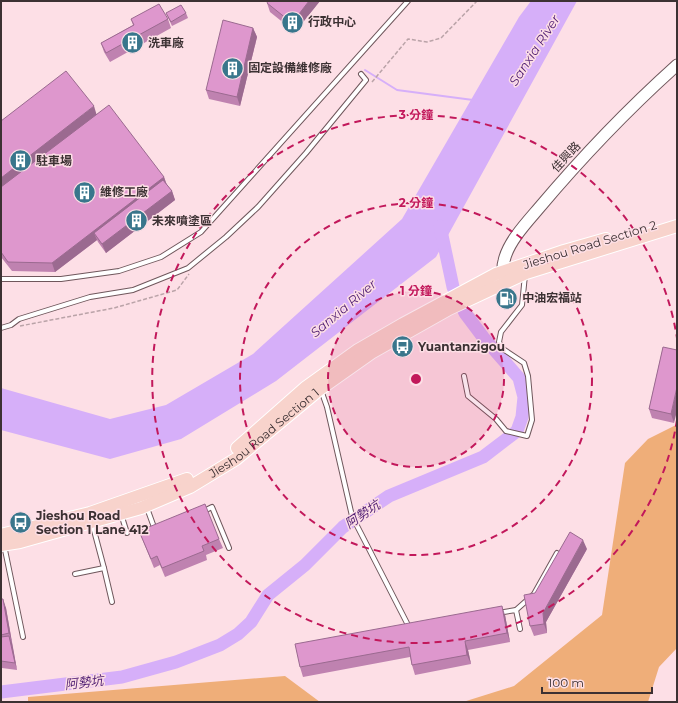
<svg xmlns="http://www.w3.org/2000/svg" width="678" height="703" viewBox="0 0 678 703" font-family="Montserrat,'Noto Sans TC',sans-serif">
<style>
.green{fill:#efae79}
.water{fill:#d6aff9}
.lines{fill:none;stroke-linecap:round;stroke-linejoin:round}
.stream{stroke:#d6aff9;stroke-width:2}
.river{stroke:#d6aff9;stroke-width:13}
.lane-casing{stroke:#6f575c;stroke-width:6}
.secondary-casing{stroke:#6f575c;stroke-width:13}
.primary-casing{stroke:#fff;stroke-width:14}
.path{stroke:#baa3a8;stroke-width:1.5;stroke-dasharray:4 2;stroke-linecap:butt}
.lane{stroke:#fff;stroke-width:4}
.secondary{stroke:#fff;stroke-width:11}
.primary{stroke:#f8d3cc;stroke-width:12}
.wall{fill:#bf82b0}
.shaded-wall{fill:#9b6a90}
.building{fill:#de97cd;stroke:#9b6a90}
.ring{fill:none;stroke:#c2185b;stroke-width:2;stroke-dasharray:7 5}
.labels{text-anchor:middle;stroke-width:3;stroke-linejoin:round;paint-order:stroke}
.poi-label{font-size:12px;font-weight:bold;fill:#3c3133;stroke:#fddfe6;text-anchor:start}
.street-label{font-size:12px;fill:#3c3133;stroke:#fddfe6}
.water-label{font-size:13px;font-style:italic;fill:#511f74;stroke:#fddfe6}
.centre{fill:#c2185b;stroke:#fddfe6;stroke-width:2}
.ring-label{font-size:12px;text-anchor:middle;font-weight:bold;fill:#c2185b;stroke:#fddfe6;stroke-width:3;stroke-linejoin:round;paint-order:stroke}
</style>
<rect width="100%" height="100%" fill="#fddfe6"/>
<!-- green -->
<g class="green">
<path d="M677,420V648L659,667L648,702H463L514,686L602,615L625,463L648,439L676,425Z"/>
<path d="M285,676L320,702H28V697Z"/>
</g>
<!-- water -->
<path class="water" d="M531,1H577L436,257L276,381L181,439L110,459L1,430V388L110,419L166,405L253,354L402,219L519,17Z"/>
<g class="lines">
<!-- stream -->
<path class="stream" d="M365,70L397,90L473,100"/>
<!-- river -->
<path class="river" d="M1,692L122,677L176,662L220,645L238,634L251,622L268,595L305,565L343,527L389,496L483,457L517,431L522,417L524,397L519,378L483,337L465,313L453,287L440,226"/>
<defs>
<g id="lane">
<path d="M1,279H61L119,271L161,257L201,232L408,1"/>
<path d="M1,328L11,325L19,319L90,297L133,290L188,268L226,237L258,207L306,153L366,80L361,74"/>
<path d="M464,376L468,396L496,419L506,431L527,436L532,420L528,376L524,363L503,349L499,342L501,332L522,305L525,275"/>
<path d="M321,390L327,407L352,516L409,627"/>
<path d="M147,508L155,530"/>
<path d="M204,511L212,507L229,548"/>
<path d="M121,514L127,533"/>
<path d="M4,545L23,637"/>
<path d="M104,568L112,602"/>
<path d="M75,574L104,568L92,523"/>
<path d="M516,610L534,594L557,553"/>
<path d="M498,613L516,610L520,629"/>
</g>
<path id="secondary" d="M506,278C503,272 502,268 504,261C508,242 527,222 539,208C582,157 628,109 677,65"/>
<g id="primary">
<path d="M237,448L305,388L358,350L403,324L496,274L564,251L606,239"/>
<path d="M1,535L90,513L187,479"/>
<path id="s1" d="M1,545L20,542L141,508L190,487L236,459L320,389L371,353L449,309L526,273L677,226"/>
</g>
</defs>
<!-- lane casing -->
<use href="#lane" class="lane-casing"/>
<!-- secondary casing -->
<use href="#secondary" class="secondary-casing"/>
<!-- primary casing -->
<use href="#primary" class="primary-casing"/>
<!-- path -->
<g class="path">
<path d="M372,82L408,39L427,42L441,38L477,1"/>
<path d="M20,326L114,308L177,290L189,274"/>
</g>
<!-- lane -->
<use href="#lane" class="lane"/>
<!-- secondary -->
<use href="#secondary" class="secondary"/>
<!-- primary -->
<use href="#primary" class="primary"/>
</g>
<!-- wall -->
<g class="wall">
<path d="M320,1L295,32L270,12L267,3Z"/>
<path d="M166,13H186L188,18L172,26Z"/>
<path d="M131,19H168L171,28L110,62L104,52L101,43L133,25Z"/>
<path d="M253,28L257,37L240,106L209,99L206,90Z"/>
<path d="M96,114L164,177L167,185L172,191L175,200L106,253L98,242L97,240L55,272L12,271L1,257V121Z"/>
<path d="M663,347L674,423L652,418L649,409Z"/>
<path d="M139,531L219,539L223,548L206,555L207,560L165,577L160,565L154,568Z"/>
<path d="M587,549L546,622L547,633L534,636L530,626L535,593Z"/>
<path d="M1,599L6,608L17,670L2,668L1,666Z"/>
<path d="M505,615L510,642L468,650L471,664L415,675L412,665L410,657L303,677L300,667Z"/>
</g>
<!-- shaded-wall -->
<g class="shaded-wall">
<path d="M309,1H320L295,32L292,23Z"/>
<path d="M253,28L257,37L240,106L237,97Z"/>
<path d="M94,106L97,116L1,190V178Z"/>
<path d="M164,177L167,186L94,233L97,240L55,272L52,263Z"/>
<path d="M172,191L175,200L106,253L102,244Z"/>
<path d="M677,387V411L674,423L671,414Z"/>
<path d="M583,540L587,549L546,622L547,633L544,624L543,613Z"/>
<path d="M3,599L6,608L12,643L9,633Z"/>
<path d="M502,606L505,615L510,642L507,633Z"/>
<path d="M9,636L12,643L17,670L15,663Z"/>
<path d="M465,641L468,650L471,664L467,655Z"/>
</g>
<!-- building -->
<g class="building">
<path d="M268,1H309L292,23L267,3Z"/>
<path d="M159,4L168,19L106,53L101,43L134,25L131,19Z"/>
<path d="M181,5L186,13L171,22L166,13Z"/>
<path d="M223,20L253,28L237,97L206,90Z"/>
<path d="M66,71L94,106L1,178V121Z"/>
<path d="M109,105L164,177L52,263L8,262L1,252V187Z"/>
<path d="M163,180L172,191L102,244L94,233Z"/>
<path d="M663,347L677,350V387L671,414L649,409Z"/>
<path d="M205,504L219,539L202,546L204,551L162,568L157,556L151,559L139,531Z"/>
<path d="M570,532L583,540L543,613L544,624L530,626L524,595L535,593Z"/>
<path d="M1,599H3L9,633L1,635Z"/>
<path d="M502,606L507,633L465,641L467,655L412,665L409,647L300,667L295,644Z"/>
<path d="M9,636L15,663L1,661V637Z"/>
</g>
<!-- distance rings -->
<circle cx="416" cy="379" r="88" fill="#c2185b" fill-opacity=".12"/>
<g class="ring">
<circle cx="416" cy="379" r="88"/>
<circle cx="416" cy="379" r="176"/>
<path d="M677 420A264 264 0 1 1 677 338"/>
</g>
<!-- icons -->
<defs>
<symbol id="building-disc" viewBox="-11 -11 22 22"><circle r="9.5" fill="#39768c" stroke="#fddfe6"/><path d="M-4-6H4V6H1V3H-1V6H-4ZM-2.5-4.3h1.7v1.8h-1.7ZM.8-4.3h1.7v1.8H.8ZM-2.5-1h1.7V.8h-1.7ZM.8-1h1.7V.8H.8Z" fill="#fff"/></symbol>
<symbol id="fuel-disc" viewBox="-11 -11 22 22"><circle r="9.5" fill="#39768c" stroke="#fddfe6"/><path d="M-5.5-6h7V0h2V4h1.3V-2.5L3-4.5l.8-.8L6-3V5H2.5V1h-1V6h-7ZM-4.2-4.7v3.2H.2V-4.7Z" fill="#fff"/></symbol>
<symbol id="bus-disc" viewBox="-11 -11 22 22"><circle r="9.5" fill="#39768c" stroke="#fddfe6"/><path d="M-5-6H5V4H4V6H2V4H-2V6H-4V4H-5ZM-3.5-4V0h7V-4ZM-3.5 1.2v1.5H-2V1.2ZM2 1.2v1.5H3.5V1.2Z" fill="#fff"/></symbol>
</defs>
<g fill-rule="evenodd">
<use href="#building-disc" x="280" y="10" width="25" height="25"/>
<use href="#building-disc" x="120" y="30" width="25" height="25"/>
<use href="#building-disc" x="220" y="56" width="25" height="25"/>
<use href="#building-disc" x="8" y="148" width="25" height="25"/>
<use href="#building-disc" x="72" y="180" width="25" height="25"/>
<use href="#building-disc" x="124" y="208" width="25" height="25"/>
<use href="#fuel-disc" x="494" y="286" width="25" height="25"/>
<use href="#bus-disc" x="390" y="334" width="25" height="25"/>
<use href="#bus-disc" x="8" y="510" width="25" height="25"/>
</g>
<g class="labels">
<!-- poi labels -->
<g class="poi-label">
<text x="308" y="26">行政中心</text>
<text x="148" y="47">洗車廠</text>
<text x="248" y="72">固定設備維修廠</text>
<text x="36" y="165">駐車場</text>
<text x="100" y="196">維修工廠</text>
<text x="152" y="225">未來噴塗區</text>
<text x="522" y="302">中油宏福站</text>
<text x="418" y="351">Yuantanzigou</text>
<text x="36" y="520">Jieshou Road<tspan x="36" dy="14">Section 1 Lane 412</tspan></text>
</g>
<!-- street labels -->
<g class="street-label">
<text transform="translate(566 157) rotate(-47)" y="4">佳興路</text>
<text transform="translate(590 245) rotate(-17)" y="4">Jieshou Road Section 2</text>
<text dy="4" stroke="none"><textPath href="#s1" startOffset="290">Jieshou Road Section 1</textPath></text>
</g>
<!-- water labels -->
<g class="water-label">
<text transform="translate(534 50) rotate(-57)" y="5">Sanxia River</text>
<text transform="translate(343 308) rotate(-40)" y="5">Sanxia River</text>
<text transform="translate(362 514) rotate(-34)" y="5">阿勢坑</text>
<text transform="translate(84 682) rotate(-7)" y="5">阿勢坑</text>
</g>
</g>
<circle cx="416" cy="379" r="6" class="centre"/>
<g class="ring-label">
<text x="416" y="119">3 分鐘</text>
<text x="416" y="207">2 分鐘</text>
<text x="416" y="295">1 分鐘</text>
</g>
<!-- border -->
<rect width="678" height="703" fill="none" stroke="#3c3133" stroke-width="4"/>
<!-- scale -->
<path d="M542 687v6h110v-6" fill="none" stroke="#3c3133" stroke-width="2"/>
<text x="548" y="687" font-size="12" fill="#3c3133" stroke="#fddfe6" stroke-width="3" paint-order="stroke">100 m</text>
</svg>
